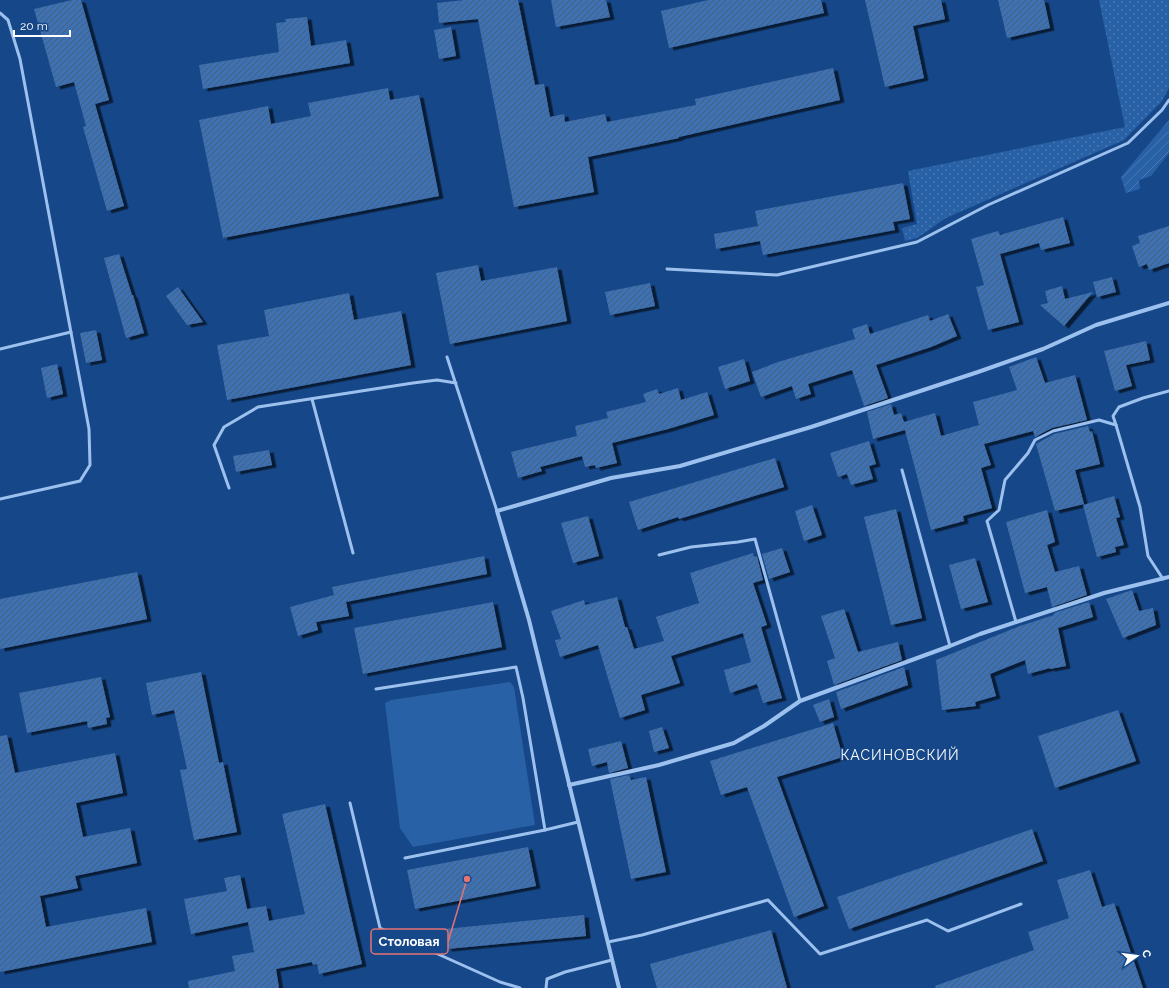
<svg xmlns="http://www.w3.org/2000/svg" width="1169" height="988" viewBox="0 0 1169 988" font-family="Raleway,sans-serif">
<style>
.grass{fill:url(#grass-dots)}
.park{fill:#2961a7}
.garden{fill:url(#garden-furrows)}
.building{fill:url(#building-hatch);filter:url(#shadow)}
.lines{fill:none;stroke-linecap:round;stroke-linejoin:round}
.lane{stroke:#9dc1ee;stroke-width:3}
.street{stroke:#9dc1ee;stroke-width:4}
.labels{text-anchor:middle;stroke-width:3;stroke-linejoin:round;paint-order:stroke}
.quarter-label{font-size:14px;letter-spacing:1px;fill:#fff;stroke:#164788}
.leader{fill:none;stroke:#e47373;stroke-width:1.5}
.callout-dot{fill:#e47373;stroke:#164788;stroke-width:1.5}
.callout{fill:#164788;stroke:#e47373;stroke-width:1.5}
.callout-label{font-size:13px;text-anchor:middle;font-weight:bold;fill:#fff}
</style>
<defs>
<pattern id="grass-dots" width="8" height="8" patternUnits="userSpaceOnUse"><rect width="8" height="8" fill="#2961a7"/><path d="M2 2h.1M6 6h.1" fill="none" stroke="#4979b4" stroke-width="1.8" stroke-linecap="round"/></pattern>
<pattern id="garden-furrows" width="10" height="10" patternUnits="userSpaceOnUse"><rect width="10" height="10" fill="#2961a7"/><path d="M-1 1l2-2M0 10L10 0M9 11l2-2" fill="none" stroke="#4979b4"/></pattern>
<pattern id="building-hatch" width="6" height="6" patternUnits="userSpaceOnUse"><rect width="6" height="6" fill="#3e71b2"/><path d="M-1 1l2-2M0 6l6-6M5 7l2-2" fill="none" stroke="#465d7a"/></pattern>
<filter id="shadow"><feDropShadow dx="4.5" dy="2.5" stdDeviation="0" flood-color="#0009"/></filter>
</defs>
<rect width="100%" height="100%" fill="#164788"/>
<!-- grass -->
<path class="grass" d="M1099,0H1169V88L1162,101L1124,140L946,218L917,238L905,241L902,228L917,224L908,171L1125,127Z"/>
<!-- park -->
<path class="park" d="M510,682L514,687L535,825L413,847L400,828L385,703L391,700Z"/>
<!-- garden -->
<path class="garden" d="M1169,120V153L1151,176L1139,180L1140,189L1126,193L1121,177Z"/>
<!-- building -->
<g class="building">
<path d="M72,0H81L109,100L95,104L124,206L107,211L83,127L86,126L74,82L56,87L34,9Z"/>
<path d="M464,0H518L535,85L544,84L550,117L564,114L565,122L605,114L607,122L696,105L695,99L833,68L840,100L679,137V138L588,157L594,192L514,207L478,19L439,23L437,3Z"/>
<path d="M551,0H606L610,17L556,27Z"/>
<path d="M708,0H821L824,13L669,48L661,11Z"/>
<path d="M865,0H941L945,19L913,26L924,78L885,87Z"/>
<path d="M998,0H1044L1050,28L1007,38Z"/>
<path d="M307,17L311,46L346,40L350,63L203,89L199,65L279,52L276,23L286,22L285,19Z"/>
<path d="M451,27L456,56L439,59L434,30Z"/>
<path d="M388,88L390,100L419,95L439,196L223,238L199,120L268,106L271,124L311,116L308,103Z"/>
<path d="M903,183L910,219L893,222L895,230L763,255L760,241L716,249L714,234L758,226L755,211Z"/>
<path d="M1063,217L1070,243L1041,250L1039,243L1000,254L1019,322L988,330L976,287L984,285L971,239L998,231L1000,235Z"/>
<path d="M1169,226V263L1149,270L1147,264L1139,267L1132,246L1140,243L1138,236Z"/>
<path d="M119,254L132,295H133L144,333L126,338L104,258Z"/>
<path d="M478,265L481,281L557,267L567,321L450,344L436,273Z"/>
<path d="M1112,277L1116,292L1097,297L1093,282Z"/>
<path d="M650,283L655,306L610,315L605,292Z"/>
<path d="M1062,286L1065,299L1093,292L1064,326L1040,305L1048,303L1045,291Z"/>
<path d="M178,287L203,322L187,325L166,296Z"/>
<path d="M349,293L354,320L401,311L411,365L227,400L217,345L269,336L264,310Z"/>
<path d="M948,314L957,336L931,347L876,365L888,398L864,406L852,370L808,384L811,394L796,399L792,386L761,397L752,372L778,362L855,339L852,329L867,324L870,334L928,315L930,321Z"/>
<path d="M96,330L102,360L86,363L80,333Z"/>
<path d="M1146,341L1150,360L1126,365L1132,386L1115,391L1104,351Z"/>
<path d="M1036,357L1045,383L1075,375L1087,420L1052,428L1035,437L1033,431L984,444L991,465L981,468L992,508L963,516L964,521L931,530L905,430L873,439L867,412L891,404L894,415L901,413L904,422L935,413L941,436L979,425L973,402L1017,390L1009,367Z"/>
<path d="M744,359L750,381L725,389L718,367Z"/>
<path d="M57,364L63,394L47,398L41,368Z"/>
<path d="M678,388L681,400L707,392L714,415L668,429L612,443L617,463L596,468L595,465L585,467L582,456L540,467L542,471L518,478L511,452L577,436L575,426L608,418L606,412L646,402L643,394L657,389L659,394Z"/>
<path d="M1088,426L1090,432L1092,431L1100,464L1075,470L1084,504L1055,511L1036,444L1054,434Z"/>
<path d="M869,441L876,464L869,466L873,479L851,485L847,474L838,477L830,453Z"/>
<path d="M269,450L272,465L236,472L233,456Z"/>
<path d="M775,458L784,487L679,519L678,517L638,530L629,502Z"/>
<path d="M1114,496L1120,517L1116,518L1124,545L1115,547L1116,552L1097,557L1083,505Z"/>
<path d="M812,505L822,535L804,541L795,511Z"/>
<path d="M896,509L922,618L891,625L864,517Z"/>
<path d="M1047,510L1055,542L1047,545L1055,572L1079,566L1087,595L1052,607L1047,587L1025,593L1006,522Z"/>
<path d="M588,516L599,556L573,563L561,523Z"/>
<path d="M782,548L790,572L769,579L762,554Z"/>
<path d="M753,553L754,557L757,556L763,580L753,583L767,625L761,627L782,698L763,703L757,684L730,693L724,670L751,662L743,633L671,656L680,683L641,695L645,710L620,718L598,645L560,657L555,640L561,639L551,611L584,600L585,605L617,597L625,627H627L634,649L664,641L656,617L699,603L690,573Z"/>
<path d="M484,556L487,574L346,602L349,616L316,622L318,630L298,636L290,607L334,595L332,587Z"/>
<path d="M975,558L988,602L961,609L949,565Z"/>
<path d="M137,572L147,619L0,649V599Z"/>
<path d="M1132,590L1139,611L1153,608L1156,625L1123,638L1106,599Z"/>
<path d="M493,602L502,647L363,674L354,628Z"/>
<path d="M1089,602L1093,617L1058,628L1066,666L1050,669V668L1028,674L1025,660L990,674L996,696L975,702L976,706L942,710L936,660L1020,626L1054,615V613Z"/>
<path d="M844,609L858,652L898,642L902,660L834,685L827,661L835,658L821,616Z"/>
<path d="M904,667L908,685L841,709L836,692Z"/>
<path d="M201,672L219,763L223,762L237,832L194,840L180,770L187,769L174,710L152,715L146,683Z"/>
<path d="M101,677L110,717L106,718L107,724L88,728L87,721L27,733L19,693Z"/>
<path d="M829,699L834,717L820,722L813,705Z"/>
<path d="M1118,710L1136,761L1055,788L1038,736Z"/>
<path d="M833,723L843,757L777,777L824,906L794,917L747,787L721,795L710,761Z"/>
<path d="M662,727L669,748L654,752L649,731Z"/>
<path d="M7,735L15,773L115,753L123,793L76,803L83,837L130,828L137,863L75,876L78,888L40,896L46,927L146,908L152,942L0,972V736Z"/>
<path d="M621,741L628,768L609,773L607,762L592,766L588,749Z"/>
<path d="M629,775L631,780L646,777L666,872L631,879L610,779Z"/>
<path d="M325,804L362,964L319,974L317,964L313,965L312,962L276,969L279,988H189L188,981L235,971L232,956L254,952L248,922L191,934L184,899L227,891L224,878L240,875L247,909L266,906L269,921L305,914L282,814Z"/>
<path d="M1032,829L1043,861L849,929L837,897Z"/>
<path d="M528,847L536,886L415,909L407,870Z"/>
<path d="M1090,870L1102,907L1114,903L1143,988H936L935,986L1034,950L1028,932L1069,918L1057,880Z"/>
<path d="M584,915L586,936L447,949L445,929Z"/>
<path d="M771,930L787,988H657L650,964Z"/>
</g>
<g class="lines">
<!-- lane -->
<g class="lane">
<path d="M0,13L8,20L20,59L89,429L90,465L80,481L0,499"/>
<path d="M667,269L777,275L917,242L988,205L1128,143L1162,110L1169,100"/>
<path d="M0,349L71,332"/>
<path d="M447,357L497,511"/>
<path d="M312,399L353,553"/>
<path d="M1116,425L1113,416L1119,407L1143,398L1169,391"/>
<path d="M902,470L950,646"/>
<path d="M229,488L214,445L224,427L258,407L413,383L437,380L456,383"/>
<path d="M659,555L691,547L738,542L755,539L800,701"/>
<path d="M1016,622L987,521L999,510L1005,480L1028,453L1035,440L1053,431L1099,420L1116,425L1140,507L1148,556L1163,579"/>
<path d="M376,689L516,667L523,698L545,830L578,822"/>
<path d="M350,803L380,928L500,982L520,988"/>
<path d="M405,858L545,830"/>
<path d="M608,942L642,935L768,900L820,954L927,920L948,931L1021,904"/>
<path d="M546,988L547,979L565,972L612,960"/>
</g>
<!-- street -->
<g class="street">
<path d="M569,785L659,765L734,743L764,726L800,701L950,646L980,634L1104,593L1169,577"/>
<path d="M619,988L529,620L497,511L611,478L680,466L811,427L978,372L1043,349L1096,325L1169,303"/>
</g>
</g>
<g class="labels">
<!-- quarter labels -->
<g class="quarter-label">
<text x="900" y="760">КАСИНОВСКИЙ</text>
</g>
</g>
<!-- callouts -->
<path class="leader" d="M467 879L448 942"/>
<circle class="callout-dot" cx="467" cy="879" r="4"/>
<rect class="callout" x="371" y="929" width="77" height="25" rx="4"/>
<g class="callout-label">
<text x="409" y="946">Столовая</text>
</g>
<!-- north arrow -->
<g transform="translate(1137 956) rotate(76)" stroke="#164788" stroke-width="3" paint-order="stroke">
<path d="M0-3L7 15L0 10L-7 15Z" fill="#ffffff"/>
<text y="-6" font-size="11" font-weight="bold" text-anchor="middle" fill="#ffffff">С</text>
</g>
<!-- scale -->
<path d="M14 30v6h56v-6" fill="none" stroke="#ffffff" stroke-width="2"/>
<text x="20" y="30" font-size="12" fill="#ffffff" stroke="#164788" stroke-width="3" paint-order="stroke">20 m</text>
</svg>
